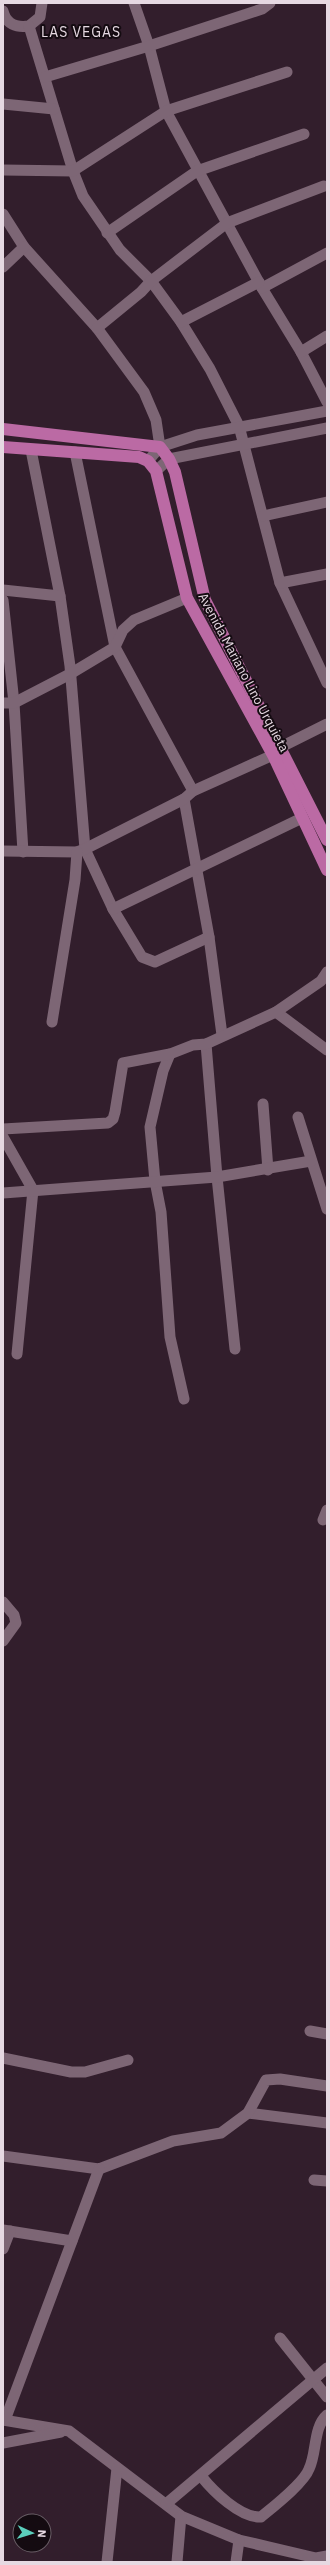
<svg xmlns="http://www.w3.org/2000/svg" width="330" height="2565" viewBox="0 0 330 2565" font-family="'IBM Plex Sans',sans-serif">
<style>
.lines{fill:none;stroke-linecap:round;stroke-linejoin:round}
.minor{stroke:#7d6675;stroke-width:11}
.major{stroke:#bb6aa4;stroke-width:12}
.labels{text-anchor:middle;stroke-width:4;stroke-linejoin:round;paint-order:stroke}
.street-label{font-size:13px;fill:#e6d9e2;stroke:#140b11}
.neighbourhood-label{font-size:14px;letter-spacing:1px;fill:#e6d9e2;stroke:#140b11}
</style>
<rect width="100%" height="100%" fill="#321e2c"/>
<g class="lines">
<!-- minor -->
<g class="minor">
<path d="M134,3L149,46L166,111L262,288L301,352L327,402"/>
<path d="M3,11C6,24 16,28 29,26L40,17L42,3"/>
<path d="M29,26L73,171L83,196L120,250L151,281L181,322L210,369L239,426L280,583L327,683"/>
<path d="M45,77L149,46L262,9L270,3"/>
<path d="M3,104L54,109"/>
<path d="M3,170L73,171L166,111L287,72"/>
<path d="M3,214L24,247L97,328L144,392L156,420L160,447"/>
<path d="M107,233L197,171L304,134"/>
<path d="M3,267L24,247"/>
<path d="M262,288L327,253"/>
<path d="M181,322L259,282"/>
<path d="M97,328L141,292L151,281L227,223L324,186"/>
<path d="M301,352L327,336"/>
<path d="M31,450L60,596L70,666L85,849L113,909L142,957L155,962L209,937"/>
<path d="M75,452L115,647L193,791"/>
<path d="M148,461L160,447L197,435L327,411"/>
<path d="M156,471L169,459L327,428"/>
<path d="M263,516L327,502"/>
<path d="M280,583L327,574"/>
<path d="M3,590L60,596"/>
<path d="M3,600L14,703L23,852"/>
<path d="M3,703H14L70,674L115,647L123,630L134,620L187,598"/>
<path d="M184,799L209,937L222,1035"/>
<path d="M3,851L77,852L85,849L184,799L193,791L273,755L279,748L327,724"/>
<path d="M113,909L302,818"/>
<path d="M276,1012L327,1050"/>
<path d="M52,1022L75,880L77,852"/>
<path d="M206,1044L217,1177L235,1349"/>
<path d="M170,1054L163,1071L150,1127L155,1181L161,1212L170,1337L184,1399"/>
<path d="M263,1104L268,1170"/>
<path d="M298,1117L327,1209"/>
<path d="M3,1129L108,1123L113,1119L115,1112L123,1063L170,1054L193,1045L206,1044L276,1012L321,981L327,972"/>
<path d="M3,1137L33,1190L17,1354"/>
<path d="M3,1193L217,1177L311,1161"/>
<path d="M323,1520L327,1510"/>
<path d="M3,1602L14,1615L16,1623L3,1641"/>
<path d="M310,2031L327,2034"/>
<path d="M3,2058L71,2072H85L128,2060"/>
<path d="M248,2113L327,2123"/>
<path d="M3,2156L99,2169L173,2141L221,2133L248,2113L266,2080L280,2079L327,2086"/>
<path d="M314,2180L327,2181"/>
<path d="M3,2230L72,2241"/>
<path d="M3,2249L10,2231"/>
<path d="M280,2338L327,2397"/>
<path d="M3,2420L69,2431L181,2516L239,2540L316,2558L327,2556"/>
<path d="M5,2420L99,2169"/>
<path d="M3,2443L61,2432"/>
<path d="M201,2476C213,2491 240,2518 261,2517C273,2507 304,2483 309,2469C317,2453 313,2427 327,2415"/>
<path d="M166,2504L327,2368"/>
<path d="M107,2562L117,2468"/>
<path d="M177,2562L181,2516"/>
<path d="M236,2562L239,2540"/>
</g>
<!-- major -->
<g class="major">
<path d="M3,429L160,447L169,459L175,472L205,600L327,840"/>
<path d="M3,447L139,457L148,461L156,471L187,598L273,755L327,870"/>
</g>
</g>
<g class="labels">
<!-- street labels -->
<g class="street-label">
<text transform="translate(244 672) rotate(62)" y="5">Avenida Mariano Lino Urquieta</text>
</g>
<!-- neighbourhood labels -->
<g class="neighbourhood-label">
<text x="81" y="37">LAS VEGAS</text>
</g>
</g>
<!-- border -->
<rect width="330" height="2565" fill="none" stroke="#e6d9e2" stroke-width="8"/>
<!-- north arrow -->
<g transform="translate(32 2533) rotate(94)"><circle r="19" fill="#140b11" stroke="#685d65"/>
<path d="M0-3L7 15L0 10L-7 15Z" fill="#5bcebc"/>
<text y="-6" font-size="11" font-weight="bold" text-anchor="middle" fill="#e6d9e2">N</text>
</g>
</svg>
